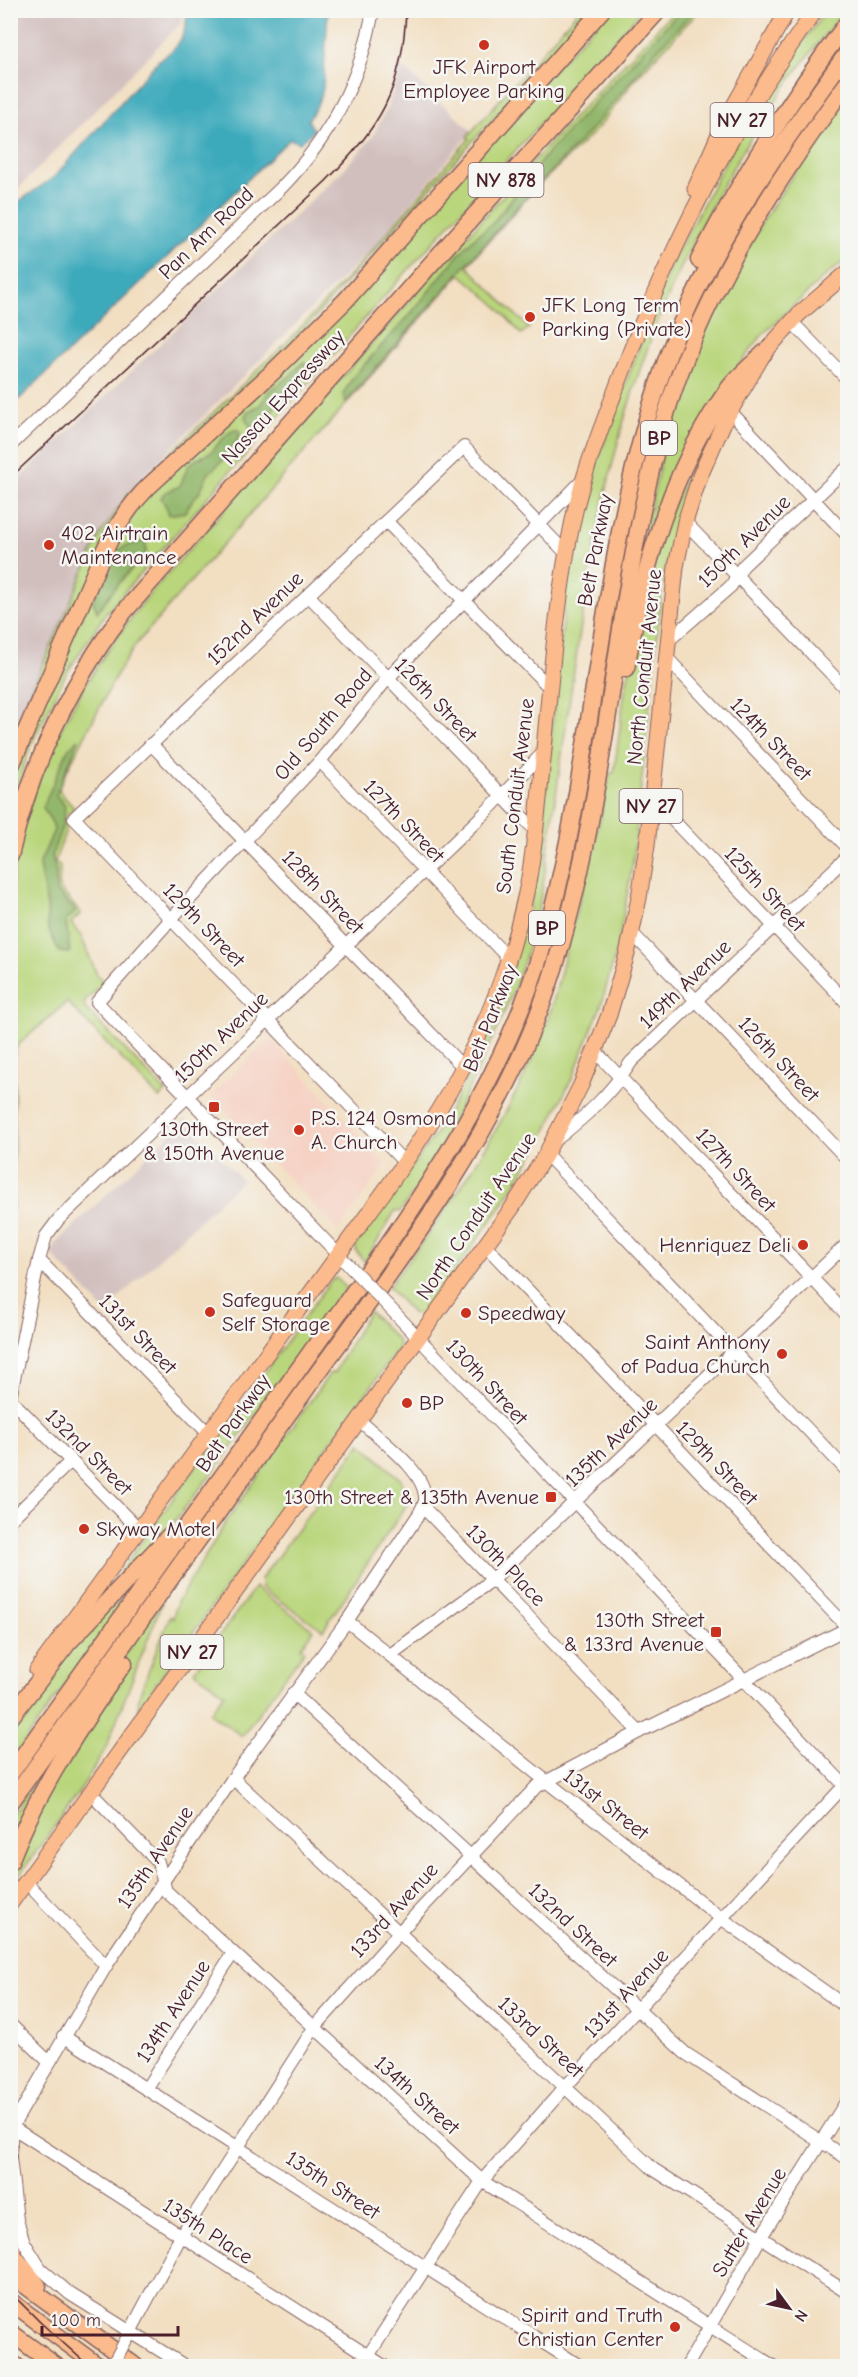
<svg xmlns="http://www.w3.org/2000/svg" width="858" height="2377" viewBox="0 0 858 2377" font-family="'Comic Neue',sans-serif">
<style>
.built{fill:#f6d2c4}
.industrial{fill:#d1bfbe}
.green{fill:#b9d67c;stroke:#827a54;stroke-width:1.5}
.forest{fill:#92b76c;stroke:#6e6b4c;stroke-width:1.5}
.water{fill:#3daabc;stroke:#446474;stroke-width:1.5}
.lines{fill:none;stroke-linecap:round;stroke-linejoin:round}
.minor-casing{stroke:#856260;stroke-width:14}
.major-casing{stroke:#856260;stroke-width:17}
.highway-casing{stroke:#856260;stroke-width:19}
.minor{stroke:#fff;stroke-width:12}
.major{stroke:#fbbb8d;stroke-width:15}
.highway{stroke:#fbbb8d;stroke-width:16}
.tram{stroke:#4a1f2b;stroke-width:1.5}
.minor-bridge-casing{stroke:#856260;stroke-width:14;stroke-linecap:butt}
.minor-bridge{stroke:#fff;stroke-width:12}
.poi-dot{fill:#c8321e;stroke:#f6f6f2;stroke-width:2}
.labels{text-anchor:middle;stroke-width:5;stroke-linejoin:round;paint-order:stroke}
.shield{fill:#f6f6f2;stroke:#7e6067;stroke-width:1.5}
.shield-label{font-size:20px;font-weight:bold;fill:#4a1f2b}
.poi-label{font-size:21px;fill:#4a1f2b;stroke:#f6f6f2;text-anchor:start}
.street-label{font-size:21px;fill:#4a1f2b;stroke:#f6f6f2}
</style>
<rect width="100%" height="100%" fill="#f6f6f2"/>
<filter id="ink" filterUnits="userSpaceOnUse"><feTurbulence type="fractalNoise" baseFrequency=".0167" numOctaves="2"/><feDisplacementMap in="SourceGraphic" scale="12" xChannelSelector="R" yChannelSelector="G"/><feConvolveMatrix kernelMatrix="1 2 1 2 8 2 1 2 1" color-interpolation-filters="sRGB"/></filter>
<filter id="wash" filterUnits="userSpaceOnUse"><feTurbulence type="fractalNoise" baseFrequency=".008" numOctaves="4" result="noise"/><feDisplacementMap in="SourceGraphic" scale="24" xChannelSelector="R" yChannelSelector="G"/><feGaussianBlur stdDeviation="1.35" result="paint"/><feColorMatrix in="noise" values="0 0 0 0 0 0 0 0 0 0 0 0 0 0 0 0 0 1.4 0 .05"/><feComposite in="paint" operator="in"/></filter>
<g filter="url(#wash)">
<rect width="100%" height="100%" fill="#f2dfc2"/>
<!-- built -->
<path class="built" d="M270,1038L386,1164L338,1231L211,1096Z"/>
<!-- industrial -->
<g class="industrial">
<path d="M11,10L182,11V22L11,196Z"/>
<path d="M401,66L472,131L374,246L141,479L117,510L11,753V486L343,170L371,139L388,107Z"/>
<path d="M185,1120L242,1180L105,1311L51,1254L55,1244Z"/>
</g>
<!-- green -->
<g class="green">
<path d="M578,11H589L307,326L264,371L143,484L11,751V737L100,535L128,494L287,342L348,277L469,139L467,137Z"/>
<path d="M608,11H641L382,299L106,613L66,674L31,745L11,803V776L23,743L128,512L230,415Z"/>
<path d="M674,11H699L637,77L597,129L534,190L467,266L529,328L521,334L495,304L460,274L137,643L118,672L59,786L60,792L74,808L64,817L67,827L55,861L60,867L59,888L81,913L71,923L81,936L97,975L104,982L85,1001L84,1007L166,1092L159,1098L67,1002L18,1045L15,1052L13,1209H11C11,1136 11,1063 11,991C11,943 7,893 18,846C42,748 91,665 155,588L556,136Z"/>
<path d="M826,11H844C824,36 803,62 784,88C704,202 644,332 612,466C586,574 572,685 556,795C550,833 546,873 538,911C522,984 488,1049 455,1116C450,1126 447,1136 442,1146C431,1169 414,1191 400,1212L395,1211L365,1262L356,1251V1245L436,1133L463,1086L490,1030L507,985L529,911L539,856L567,580L583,501L631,369L671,265L734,145L795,52Z"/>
<path d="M847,99V259L823,278L763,334L725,383L645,555H640C653,495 665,436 685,378C721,276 784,185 847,99Z"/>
<path d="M708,431L684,493L663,579L633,862L619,940L601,1006L573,1076L540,1143L500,1208L422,1316L412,1313L388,1287C450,1209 508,1123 544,1030C554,1005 559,977 566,951C582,891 598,833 610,773H614L624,696L650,572L663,527Z"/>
<path d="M336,1278L347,1288L215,1470L156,1544L98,1602L330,1282Z"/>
<path d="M369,1311L397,1340L399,1344L398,1349L138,1709L139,1696L170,1616L173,1618L177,1602L228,1519L330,1373H334Z"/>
<path d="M361,1443L401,1480L408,1503L323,1630L262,1588L261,1579Z"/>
<path d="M255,1587L314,1630L301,1647L305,1650L242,1736L210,1713L224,1693L194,1671Z"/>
<path d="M128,1591V1596L11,1761V1725L71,1648Z"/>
<path d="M163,1600L105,1750L81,1789L11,1887V1816Z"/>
</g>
<!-- forest -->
<g class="forest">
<path d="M680,11H694L654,53L589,132L518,206L346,402L343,394L353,377L412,312L458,255L477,235L492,224L549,151Z"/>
<path d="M303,362L307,364L303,379L277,403L262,427L256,432H253L245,417L247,412L260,405L269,391L289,377Z"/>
<path d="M234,430H238L240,433L233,451L208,474L199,493L193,499L185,512L169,515L167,508L161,498L164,493L180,486L188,466L195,460L210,453L227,434Z"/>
<path d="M146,540V553L143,557L119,583L97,612L93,601L114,553L126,546Z"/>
<path d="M79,739L56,795L65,806L63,824L52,855L56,871V891L75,910V913L66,920L70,953L59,952L48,928L47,906L39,865L54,830C54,821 46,816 43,807L68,749Z"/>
</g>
<!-- water -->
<path class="water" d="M187,11H328L323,89L317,106L308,120L314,130L300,143L290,139L11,407V207L54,177L159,60C180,47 186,36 187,11Z"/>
</g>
<g filter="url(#ink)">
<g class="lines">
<defs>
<g id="minor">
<path d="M791,321L848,380"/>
<path d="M730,411L848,536"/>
<path d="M10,446L281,188C330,138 361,80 373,10"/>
<path d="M386,521L550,688"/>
<path d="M685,522L848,691"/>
<path d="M308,595L536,831"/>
<path d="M668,641L731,586L743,566L848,467"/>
<path d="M666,657L848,848"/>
<path d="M151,744L464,1068"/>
<path d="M320,761L509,959"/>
<path d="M651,805L667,814L848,1004"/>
<path d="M632,933L848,1160"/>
<path d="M595,1051L848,1316"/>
<path d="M554,1141C584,1118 611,1094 631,1062L848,856"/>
<path d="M546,1154L848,1472"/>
<path d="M405,1163L74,818L464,447L567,554"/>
<path d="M485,1245L848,1628"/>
<path d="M39,1260L210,1435"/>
<path d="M357,1274L97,1002L171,919L320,761L388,678L584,479"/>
<path d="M388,1306L848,1789"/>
<path d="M10,1398L39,1260L46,1236L58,1220L484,814L544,752"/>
<path d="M10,1399L140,1531"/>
<path d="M423,1507L639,1732"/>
<path d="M10,1520L71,1461"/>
<path d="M347,1621L546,1781L721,1918L848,2008"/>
<path d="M390,1655L492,1580L848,1243"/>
<path d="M293,1693L685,2053L848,2159"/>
<path d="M10,1696L15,1701"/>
<path d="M233,1778L653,2169L848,2293"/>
<path d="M91,1793L158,1862L166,1891L482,2181L773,2366"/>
<path d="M26,1882L106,1966"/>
<path d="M10,2024L48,2061"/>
<path d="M63,2036L580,2366"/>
<path d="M146,2089L233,1953"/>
<path d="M12,2127L384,2366"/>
<path d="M10,2155L12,2127L106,1966L233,1778L347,1621L419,1514C421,1510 424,1505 425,1501C428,1472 378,1438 359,1420"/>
<path d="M10,2157L17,2220L24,2242L40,2268L70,2294L185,2366"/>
<path d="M127,2338L181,2236L314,2028L406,1925L536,1787L639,1732L848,1628"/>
<path d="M368,2356L482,2181L566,2086L844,1786"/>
<path d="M687,2366L761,2237L848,2099"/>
</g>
<g id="major">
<path d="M695,189L723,125L788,10"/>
<path d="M37,1670L389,1185C456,1090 501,1009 526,893C534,856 537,817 541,779C550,693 555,605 573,520C583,473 602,426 619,381C669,249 731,124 816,10"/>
<path d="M10,1904L512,1208L546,1154L581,1085L609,1015L627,954L639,898L647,846L676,567L685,522L700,476L724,422L764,353L799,314L848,272"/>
</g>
<g id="highway">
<path d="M699,260C744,174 789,100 848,22"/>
<path d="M626,669C640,585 662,501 704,427C713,412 723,394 735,381C744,371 755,362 764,353"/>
<path d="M10,768L104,551C116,527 129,506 148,487L276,369L345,301L602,10"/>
<path d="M10,856C30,767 69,685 124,612L430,265L659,10"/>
<path d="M10,1718L68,1643L169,1536"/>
<path d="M10,1774L395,1234C455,1146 509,1057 540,955C596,769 596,571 657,387C697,263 772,157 848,52"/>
<path d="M10,1803C109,1665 207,1527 306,1389C389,1274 480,1158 534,1025C610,834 607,622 663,424C699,298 771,188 848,82"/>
<path d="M10,1862C36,1793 82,1723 124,1663"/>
<path d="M10,2247L15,2257L38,2286"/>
<path d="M10,2274L135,2366"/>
<path d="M10,2301L98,2366"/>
<path d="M10,2332L56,2366"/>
<path d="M10,2361L16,2366"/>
</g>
</defs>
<!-- minor casing -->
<use href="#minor" class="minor-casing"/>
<!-- major casing -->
<use href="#major" class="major-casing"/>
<!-- highway casing -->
<use href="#highway" class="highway-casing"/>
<!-- minor -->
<use href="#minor" class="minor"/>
<!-- major -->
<use href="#major" class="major"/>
<!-- highway -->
<use href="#highway" class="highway"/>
<!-- tram -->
<g class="tram">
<path d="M10,478L325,182C380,128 403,89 406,10"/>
<path d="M10,2292L41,2323L89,2366"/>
</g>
<defs>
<g id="minor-bridge">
<path d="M357,1274L388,1306"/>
<path d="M112,2366L127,2338"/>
</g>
</defs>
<!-- minor-bridge casing -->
<use href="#minor-bridge" class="minor-bridge-casing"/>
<!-- minor-bridge -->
<use href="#minor-bridge" class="minor-bridge"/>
</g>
</g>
<!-- markers -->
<g class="poi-dot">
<circle cx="484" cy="45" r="6"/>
<circle cx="530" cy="317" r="6"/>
<circle cx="49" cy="545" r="6"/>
<rect x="208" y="1101" width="12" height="12" rx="3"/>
<circle cx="299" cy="1130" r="6"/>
<circle cx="803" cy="1245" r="6"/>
<circle cx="210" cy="1312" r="6"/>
<circle cx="466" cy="1313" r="6"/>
<circle cx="782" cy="1354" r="6"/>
<circle cx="407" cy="1403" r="6"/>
<rect x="545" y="1491" width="12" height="12" rx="3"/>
<circle cx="84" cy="1529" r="6"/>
<rect x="710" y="1626" width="12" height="12" rx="3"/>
<circle cx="675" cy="2327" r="6"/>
</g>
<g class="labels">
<!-- shield labels -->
<g class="shield">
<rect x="710.5" y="103" width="63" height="34" rx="4.5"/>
<rect x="468.5" y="163" width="75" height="34" rx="4.5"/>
<rect x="641" y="421" width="36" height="34" rx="4.5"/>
<rect x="619.5" y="789" width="63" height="34" rx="4.5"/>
<rect x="529" y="911" width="36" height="34" rx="4.5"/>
<rect x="160.5" y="1635" width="63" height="34" rx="4.5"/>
</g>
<g class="shield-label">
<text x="742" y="127">NY 27</text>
<text x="506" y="187">NY 878</text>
<text x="659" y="445">BP</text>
<text x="651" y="813">NY 27</text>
<text x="547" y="935">BP</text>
<text x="192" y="1659">NY 27</text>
</g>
<!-- poi labels -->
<g class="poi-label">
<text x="484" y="74" text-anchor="middle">JFK Airport<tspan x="484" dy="24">Employee Parking</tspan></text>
<text x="542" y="312">JFK Long Term<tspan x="542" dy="24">Parking (Private)</tspan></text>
<text x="61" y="540">402 Airtrain<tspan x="61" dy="24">Maintenance</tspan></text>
<text x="311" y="1125">P.S. 124 Osmond<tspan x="311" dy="24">A. Church</tspan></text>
<text x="214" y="1136" text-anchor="middle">130th Street<tspan x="214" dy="24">&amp; 150th Avenue</tspan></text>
<text x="791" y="1252" text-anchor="end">Henriquez Deli</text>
<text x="222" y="1307">Safeguard<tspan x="222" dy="24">Self Storage</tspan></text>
<text x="478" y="1320">Speedway</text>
<text x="770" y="1349" text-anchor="end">Saint Anthony<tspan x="770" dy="24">of Padua Church</tspan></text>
<text x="419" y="1410">BP</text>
<text x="539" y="1504" text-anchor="end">130th Street &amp; 135th Avenue</text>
<text x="96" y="1536">Skyway Motel</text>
<text x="704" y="1627" text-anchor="end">130th Street<tspan x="704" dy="24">&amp; 133rd Avenue</tspan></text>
<text x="663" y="2322" text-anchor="end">Spirit and Truth<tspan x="663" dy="24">Christian Center</tspan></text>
</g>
<!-- street labels -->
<g class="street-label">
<text transform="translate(206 233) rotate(-44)" y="7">Pan Am Road</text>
<text transform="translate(283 397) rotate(-48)" y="7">Nassau Expressway</text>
<text transform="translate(744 541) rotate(-45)" y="7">150th Avenue</text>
<text transform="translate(595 550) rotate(-79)" y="7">Belt Parkway</text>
<text transform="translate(255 618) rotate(-44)" y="7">152nd Avenue</text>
<text transform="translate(644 667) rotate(-84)" y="7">North Conduit Avenue</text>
<text transform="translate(436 700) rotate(46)" y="7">126th Street</text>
<text transform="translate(323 724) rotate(-50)" y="7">Old South Road</text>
<text transform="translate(771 739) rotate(46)" y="7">124th Street</text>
<text transform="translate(515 796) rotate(-83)" y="7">South Conduit Avenue</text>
<text transform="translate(404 821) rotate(46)" y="7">127th Street</text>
<text transform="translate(765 889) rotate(47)" y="7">125th Street</text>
<text transform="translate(323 892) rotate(46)" y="7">128th Street</text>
<text transform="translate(204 925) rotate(46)" y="7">129th Street</text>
<text transform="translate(685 984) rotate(-44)" y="7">149th Avenue</text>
<text transform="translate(490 1018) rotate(-68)" y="7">Belt Parkway</text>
<text transform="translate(221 1037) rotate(-44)" y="7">150th Avenue</text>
<text transform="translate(779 1059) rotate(47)" y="7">126th Street</text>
<text transform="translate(736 1170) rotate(47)" y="7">127th Street</text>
<text transform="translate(476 1216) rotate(-56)" y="7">North Conduit Avenue</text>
<text transform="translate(138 1334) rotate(46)" y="7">131st Street</text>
<text transform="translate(487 1382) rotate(47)" y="7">130th Street</text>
<text transform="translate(233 1423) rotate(-55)" y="7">Belt Parkway</text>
<text transform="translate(611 1442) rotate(-44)" y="7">135th Avenue</text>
<text transform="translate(89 1452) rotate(45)" y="7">132nd Street</text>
<text transform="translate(717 1463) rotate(46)" y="7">129th Street</text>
<text transform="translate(506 1565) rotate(46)" y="7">130th Place</text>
<text transform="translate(606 1804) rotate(38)" y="7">131st Street</text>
<text transform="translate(155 1857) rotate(-56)" y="7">135th Avenue</text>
<text transform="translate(394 1910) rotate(-48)" y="7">133rd Avenue</text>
<text transform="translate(573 1925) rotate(43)" y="7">132nd Street</text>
<text transform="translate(626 1993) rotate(-47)" y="7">131st Avenue</text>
<text transform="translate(173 2011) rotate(-57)" y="7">134th Avenue</text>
<text transform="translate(541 2037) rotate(43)" y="7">133rd Street</text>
<text transform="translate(417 2095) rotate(42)" y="7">134th Street</text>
<text transform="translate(333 2185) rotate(33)" y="7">135th Street</text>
<text transform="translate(749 2222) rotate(-59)" y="7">Sutter Avenue</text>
<text transform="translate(208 2231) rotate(33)" y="7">135th Place</text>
</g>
</g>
<!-- margin -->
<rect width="858" height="2377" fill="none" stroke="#f6f6f2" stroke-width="36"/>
<!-- north arrow -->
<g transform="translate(789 2308) rotate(123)" stroke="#f6f6f2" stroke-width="4.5" paint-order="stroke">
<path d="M0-4.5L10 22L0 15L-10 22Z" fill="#4a1f2b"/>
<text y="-9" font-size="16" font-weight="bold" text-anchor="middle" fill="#4a1f2b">N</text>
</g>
<!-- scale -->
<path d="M42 2326v9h136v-9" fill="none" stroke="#4a1f2b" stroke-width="3"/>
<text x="51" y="2326" font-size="18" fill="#4a1f2b" stroke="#f6f6f2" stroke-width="4.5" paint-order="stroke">100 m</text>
</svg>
